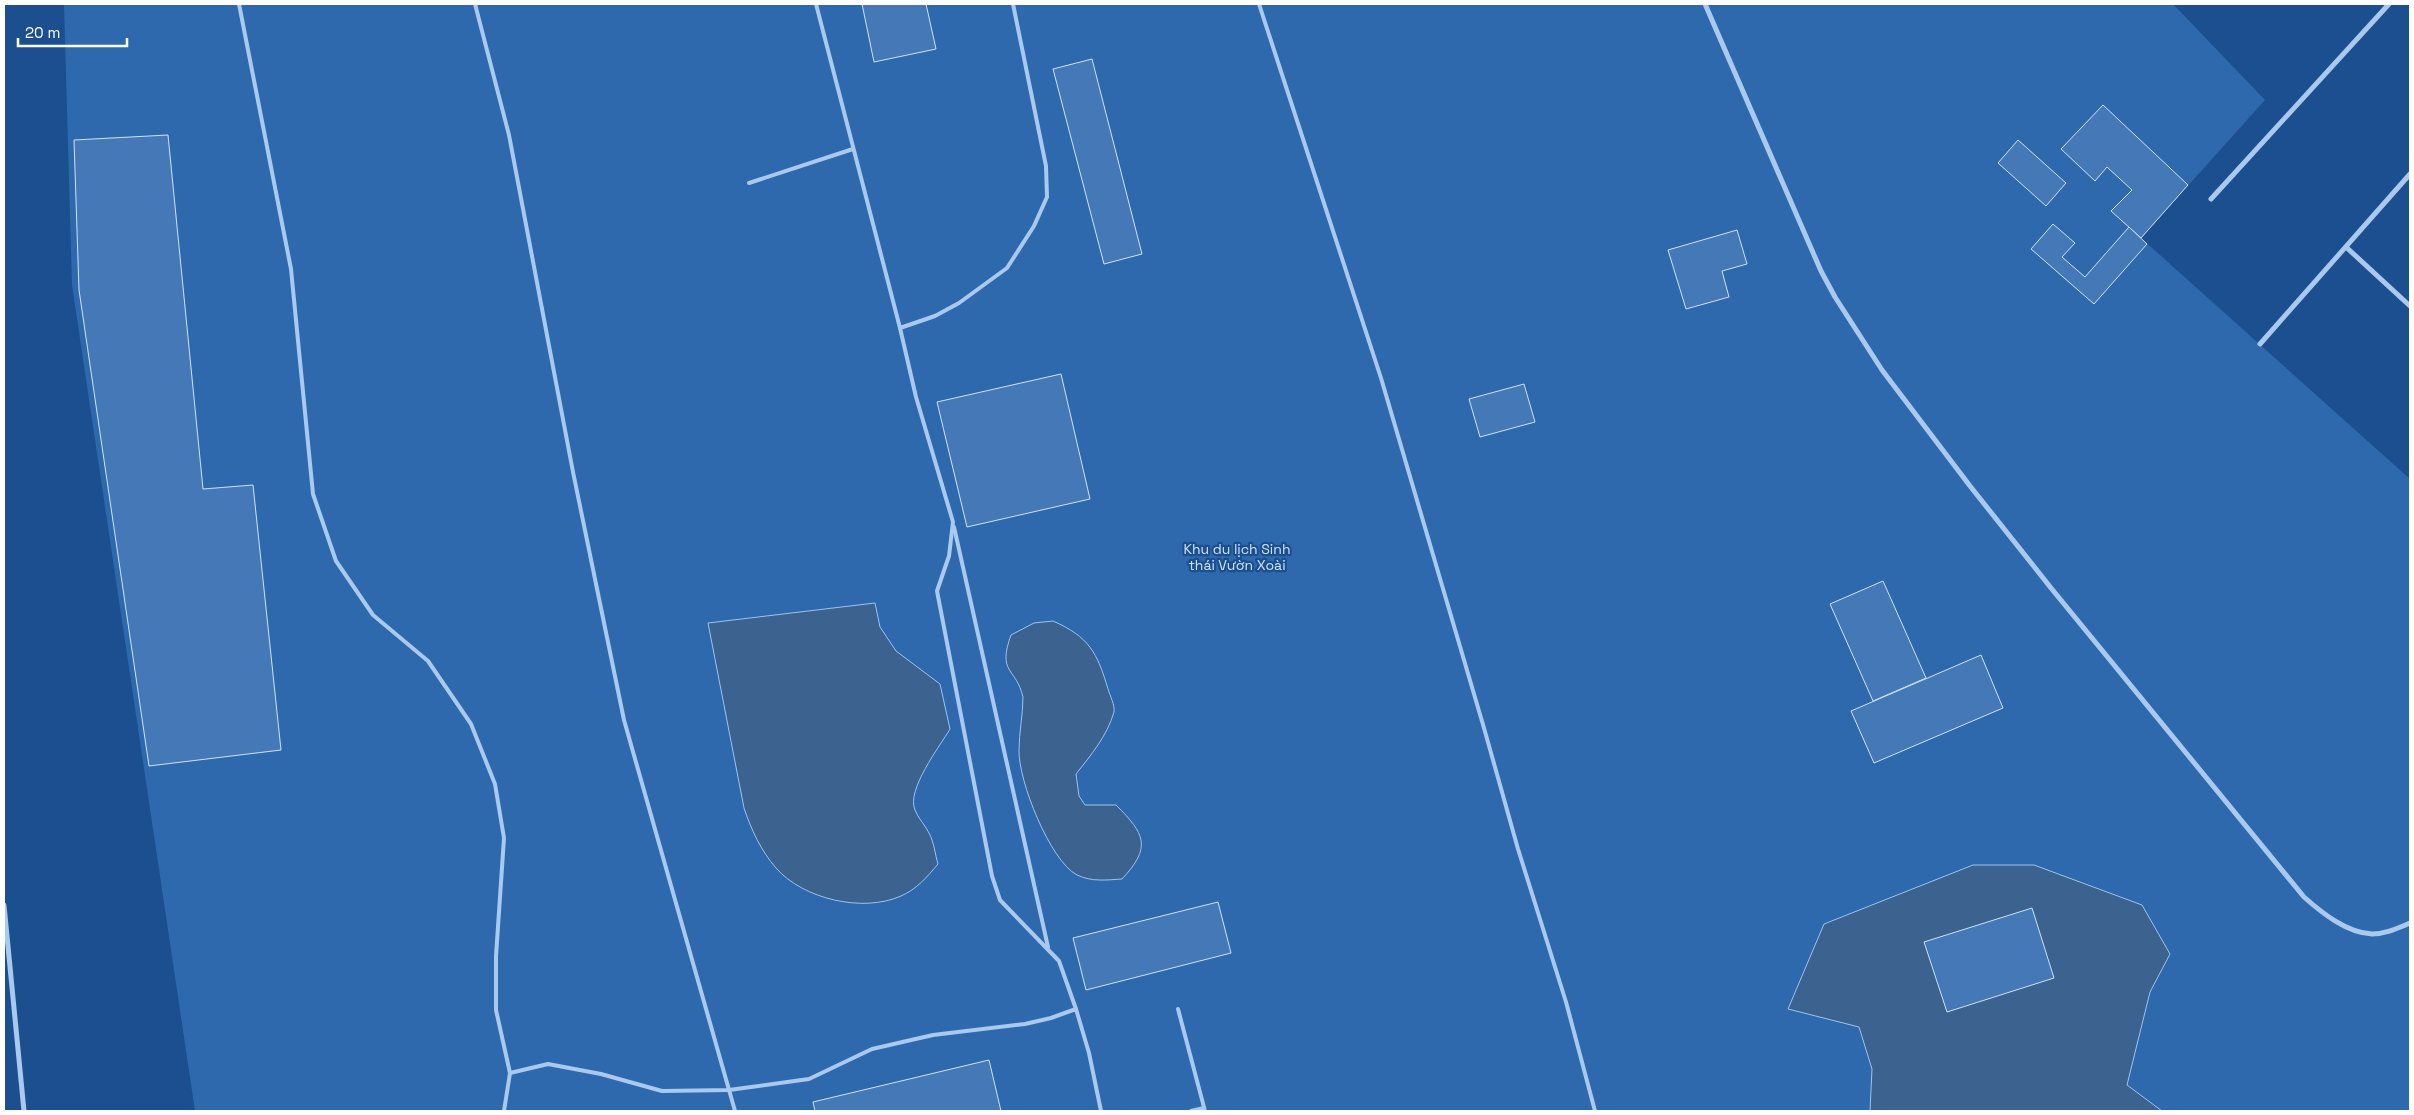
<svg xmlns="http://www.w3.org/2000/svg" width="2414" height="1115" viewBox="0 0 2414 1115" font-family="'Space Grotesk',sans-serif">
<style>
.green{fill:#2e69ad}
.water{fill:#3c6290;stroke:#9cc4f0}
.building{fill:#4478b7;stroke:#cfe3fa}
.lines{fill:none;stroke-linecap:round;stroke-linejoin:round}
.lane{stroke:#a9c9ee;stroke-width:4}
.street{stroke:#a9c9ee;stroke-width:5}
.labels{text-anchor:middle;stroke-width:4.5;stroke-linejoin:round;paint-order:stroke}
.park-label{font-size:14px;fill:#cfe3fa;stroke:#1b4f8f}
</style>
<rect width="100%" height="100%" fill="#1b4f8f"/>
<!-- green -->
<path class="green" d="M64,4H2173L2265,100L2141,238L2410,479V1111H195L72,285Z"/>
<!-- water -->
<g class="water">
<path d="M875,603L880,627L896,651L940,684L950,729C940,746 906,790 915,810C918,818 925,825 929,833C934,842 935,854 938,864C927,877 917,889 901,896C863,913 803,899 776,868C761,851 751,829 744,808L708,623Z"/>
<path d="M1053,621C1089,637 1097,652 1108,689C1110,696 1115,705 1114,712C1107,736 1091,755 1076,774L1079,796L1085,805H1116C1145,834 1152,847 1122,879C1106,880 1092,882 1077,875C1050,861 1018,780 1019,750C1019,732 1023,715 1023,697C1016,667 997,674 1011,635L1034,623Z"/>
<path d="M1973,865H2034L2142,905L2170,954L2150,992L2127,1085L2162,1111H1870L1872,1069L1859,1027L1788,1009L1824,924Z"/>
</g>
<!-- building -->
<g class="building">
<path d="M862,4H926L936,49L874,62Z"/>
<path d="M1092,59L1142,254L1104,264L1053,69Z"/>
<path d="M2103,105L2188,185L2141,238L2111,211L2132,190L2107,167L2095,181L2061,149Z"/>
<path d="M168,135L203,489L253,485L281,750L149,766L79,290L74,140Z"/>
<path d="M2018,140L2066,183L2046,206L1998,163Z"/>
<path d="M2053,224L2075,243L2062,257L2085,277L2129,227L2147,244L2094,304L2031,249Z"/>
<path d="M1737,230L1747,264L1722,271L1729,297L1686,309L1668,250Z"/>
<path d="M1061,374L1090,499L967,527L937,402Z"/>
<path d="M1524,384L1535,422L1480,437L1469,399Z"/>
<path d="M1883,581L1926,678L1873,701L1830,604Z"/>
<path d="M1981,655L2003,708L1874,763L1851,711Z"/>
<path d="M1218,902L1231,953L1086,990L1073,938Z"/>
<path d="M2032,908L2054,978L1947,1012L1924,942Z"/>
<path d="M989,1060L1001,1111H815L813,1102Z"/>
</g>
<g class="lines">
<!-- lane -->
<g class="lane">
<path d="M239,4L291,269L313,494L336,561L373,615L428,661L471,724L495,784L504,838L496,956V1010L510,1073L504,1111"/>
<path d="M475,4L509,135L573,472L624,720L735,1111"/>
<path d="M816,4L900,328"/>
<path d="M1013,4L1046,166L1047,197L1034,226L1007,268L959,303L935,316L900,328L916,397L953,522L949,556L937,591L992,876L1000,900L1059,961L1076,1009"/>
<path d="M1259,4L1381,378L1484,728L1518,849L1566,1002L1595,1111"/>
<path d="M749,183L853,149"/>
<path d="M954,527L1048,947"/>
<path d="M1178,1009L1205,1111"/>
<path d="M510,1073L548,1064L601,1074L662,1091L729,1090L809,1079L872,1049L933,1035L1025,1024L1051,1018L1076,1009L1089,1053L1101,1111"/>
<path d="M1191,1111L1204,1108"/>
</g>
<!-- street -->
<g class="street">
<path d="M1705,4L1821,271L1835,297L1882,370L1970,486L2051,588L2304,897C2322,913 2347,933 2372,934C2386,934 2398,928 2410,923"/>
<path d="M2211,199L2389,4"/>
<path d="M2346,247L2410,306"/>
<path d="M2260,344L2410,174"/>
<path d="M4,905L24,1111"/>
</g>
</g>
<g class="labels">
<!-- park labels -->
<g class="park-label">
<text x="1237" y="554">Khu du lịch Sinh<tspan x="1237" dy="16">thái Vườn Xoài</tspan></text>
</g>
</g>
<!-- border -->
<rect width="2414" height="1115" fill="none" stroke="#ffffff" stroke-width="10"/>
<!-- scale -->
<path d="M18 38v8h109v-8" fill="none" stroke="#ffffff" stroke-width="2.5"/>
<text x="25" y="38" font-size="15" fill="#ffffff" stroke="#1b4f8f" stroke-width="4" paint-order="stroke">20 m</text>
</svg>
